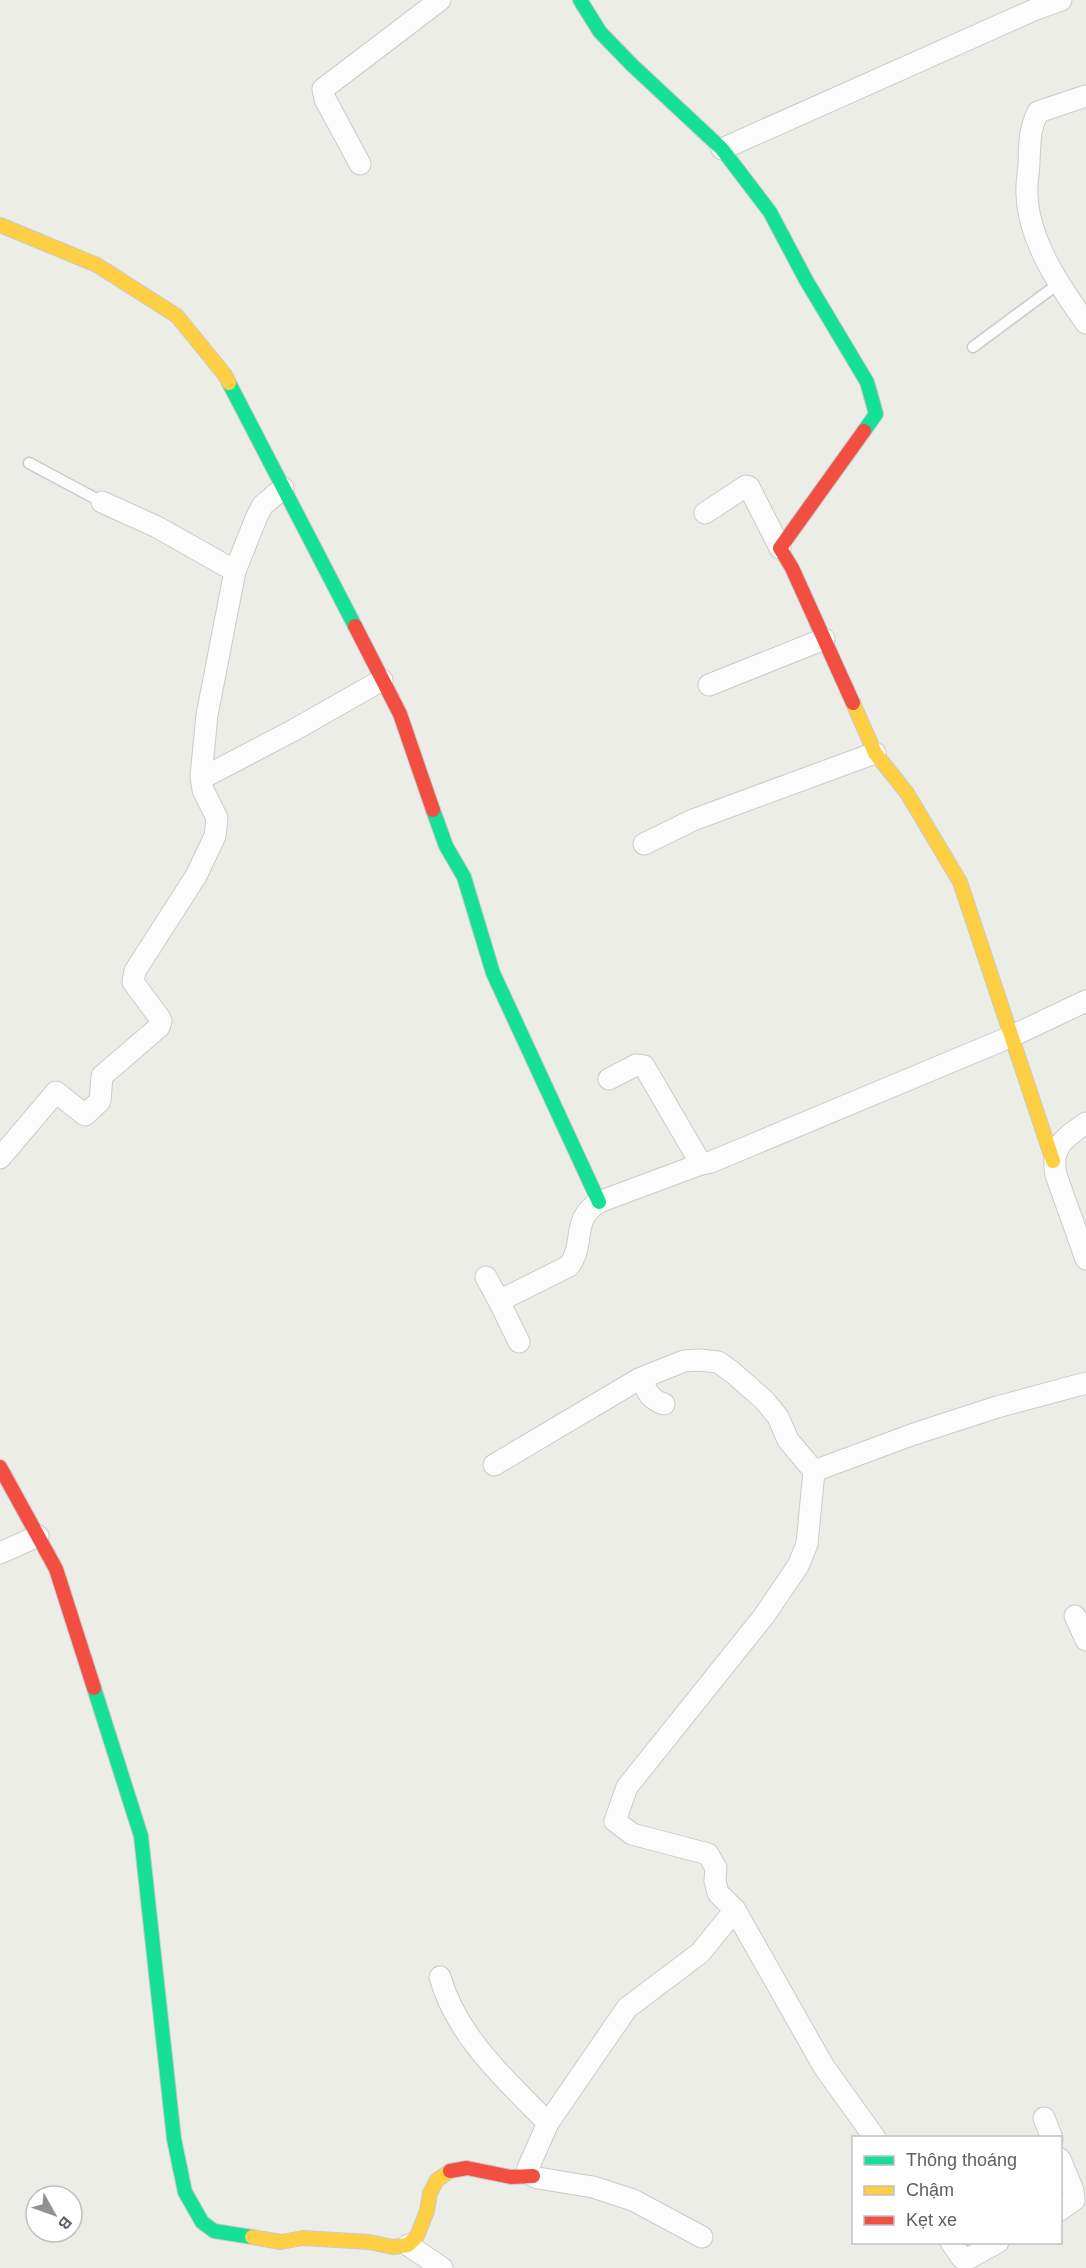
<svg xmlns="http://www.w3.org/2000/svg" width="1086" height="2268" viewBox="0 0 1086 2268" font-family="Helvetica,sans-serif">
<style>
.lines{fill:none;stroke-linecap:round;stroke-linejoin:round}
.lane-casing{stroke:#cacbca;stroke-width:13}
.street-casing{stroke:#cacbca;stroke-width:23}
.fast-casing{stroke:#c9cac9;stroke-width:16}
.slow-casing{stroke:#c9cac9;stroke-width:16}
.jam-casing{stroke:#c9cac9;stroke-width:16}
.lane{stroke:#fcfcfc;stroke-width:10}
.street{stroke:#fcfcfc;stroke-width:21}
.fast{stroke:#16e098;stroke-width:14}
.slow{stroke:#ffcf43;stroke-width:14}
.jam{stroke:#f24e42;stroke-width:14}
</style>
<rect width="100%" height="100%" fill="#edede8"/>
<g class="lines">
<defs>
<g id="lane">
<path d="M973,347L1058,284"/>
<path d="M29,463L102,502"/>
</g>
<g id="street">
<path d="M1086,96L1038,112C1029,130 1030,143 1029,162C1029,172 1026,183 1027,194C1028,240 1060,287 1086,323"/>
<path d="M722,149L1036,9L1061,0"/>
<path d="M360,164L325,99L323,89L440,0"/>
<path d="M102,502L157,527L235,571"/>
<path d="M705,513L746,486L749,487L780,548"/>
<path d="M709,685L824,639"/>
<path d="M210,774L294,730L382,680"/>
<path d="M644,844L693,820L875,753"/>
<path d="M609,1079L636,1065L644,1066L701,1164L711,1162L1010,1037L1086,1001"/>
<path d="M1086,1123C1065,1138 1050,1146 1056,1175L1086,1259"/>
<path d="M0,1158L56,1092L85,1115L100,1101L102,1076L159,1027L161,1021L159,1017L133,982L135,971L196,876L215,836L217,818L203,790L201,776L207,715L235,571L257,516L263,505L283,488"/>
<path d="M486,1277L499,1301"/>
<path d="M519,1342L499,1301L569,1266C586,1244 570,1220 599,1202L701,1164"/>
<path d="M641,1379C647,1391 650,1400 664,1404"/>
<path d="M494,1465L639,1379L684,1361L699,1360L718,1362L731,1371L765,1401L778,1417L788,1440L814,1471"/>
<path d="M0,1553L38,1536"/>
<path d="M1075,1616L1086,1640"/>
<path d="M440,1977C457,2037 506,2080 548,2123"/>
<path d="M1044,2118L1052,2138"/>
<path d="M875,2138L824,2067L735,1910L718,1893L715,1881L716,1868L708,1854L632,1834L615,1821L627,1787L764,1616L798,1566L807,1544L814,1471L914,1434L997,1407L1086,1383"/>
<path d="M1060,2159L1073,2190L1074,2200L1060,2210"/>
<path d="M702,2237L633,2200L593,2187L538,2178L533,2176L528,2168L548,2123L627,2008L700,1953L735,1910"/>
<path d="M951,2242L962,2258H969L998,2242"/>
<path d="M408,2245L442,2268"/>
</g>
<g id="fast">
<path d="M580,0L600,32L632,65L722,149L770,212L806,280L867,382L876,414L864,431"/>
<path d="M229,383L355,626"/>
<path d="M433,810L446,846L464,877L493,973L599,1202"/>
<path d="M94,1688L141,1836L174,2139L185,2192L202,2222L214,2231L252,2237"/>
</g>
<g id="slow">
<path d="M0,225L97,265L177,316L225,375L229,383"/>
<path d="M853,703L875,753L907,793L960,882L1053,1161"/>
<path d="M252,2237L281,2242L303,2238L369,2242L393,2247L408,2245L417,2236L427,2211L430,2193L437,2180L450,2171"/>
</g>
<g id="jam">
<path d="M355,626L400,714L433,810"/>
<path d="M853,703L792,568L780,548L864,431"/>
<path d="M0,1467L56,1569L94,1688"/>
<path d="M450,2171L467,2168L511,2177L533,2176"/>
</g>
</defs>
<!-- lane casing -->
<use href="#lane" class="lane-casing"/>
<!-- street casing -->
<use href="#street" class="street-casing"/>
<!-- fast casing -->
<use href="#fast" class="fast-casing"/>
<!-- slow casing -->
<use href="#slow" class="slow-casing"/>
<!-- jam casing -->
<use href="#jam" class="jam-casing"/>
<!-- lane -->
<use href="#lane" class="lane"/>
<!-- street -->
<use href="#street" class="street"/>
<!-- fast -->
<use href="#fast" class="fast"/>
<!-- slow -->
<use href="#slow" class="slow"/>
<!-- jam -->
<use href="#jam" class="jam"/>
</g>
<!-- legend -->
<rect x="852" y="2136" width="210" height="108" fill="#ffffff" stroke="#bec0c2" stroke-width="1.5"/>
<rect x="864" y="2156" width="30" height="9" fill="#16e098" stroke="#bec0c2" stroke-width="1.5"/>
<text x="906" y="2166" font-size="18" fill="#5c6167">Thông thoáng</text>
<rect x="864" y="2186" width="30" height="9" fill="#ffcf43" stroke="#bec0c2" stroke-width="1.5"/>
<text x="906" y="2196" font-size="18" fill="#5c6167">Chậm</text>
<rect x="864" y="2216" width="30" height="9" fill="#f24e42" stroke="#bec0c2" stroke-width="1.5"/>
<text x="906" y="2226" font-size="18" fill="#5c6167">Kẹt xe</text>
<!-- north arrow -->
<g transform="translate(54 2214) rotate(130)"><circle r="28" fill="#ffffff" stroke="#bec0c2" stroke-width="1.5"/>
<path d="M0-4.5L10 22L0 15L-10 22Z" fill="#8f9294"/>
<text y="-9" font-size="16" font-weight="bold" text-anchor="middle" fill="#5c6167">B</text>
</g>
</svg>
